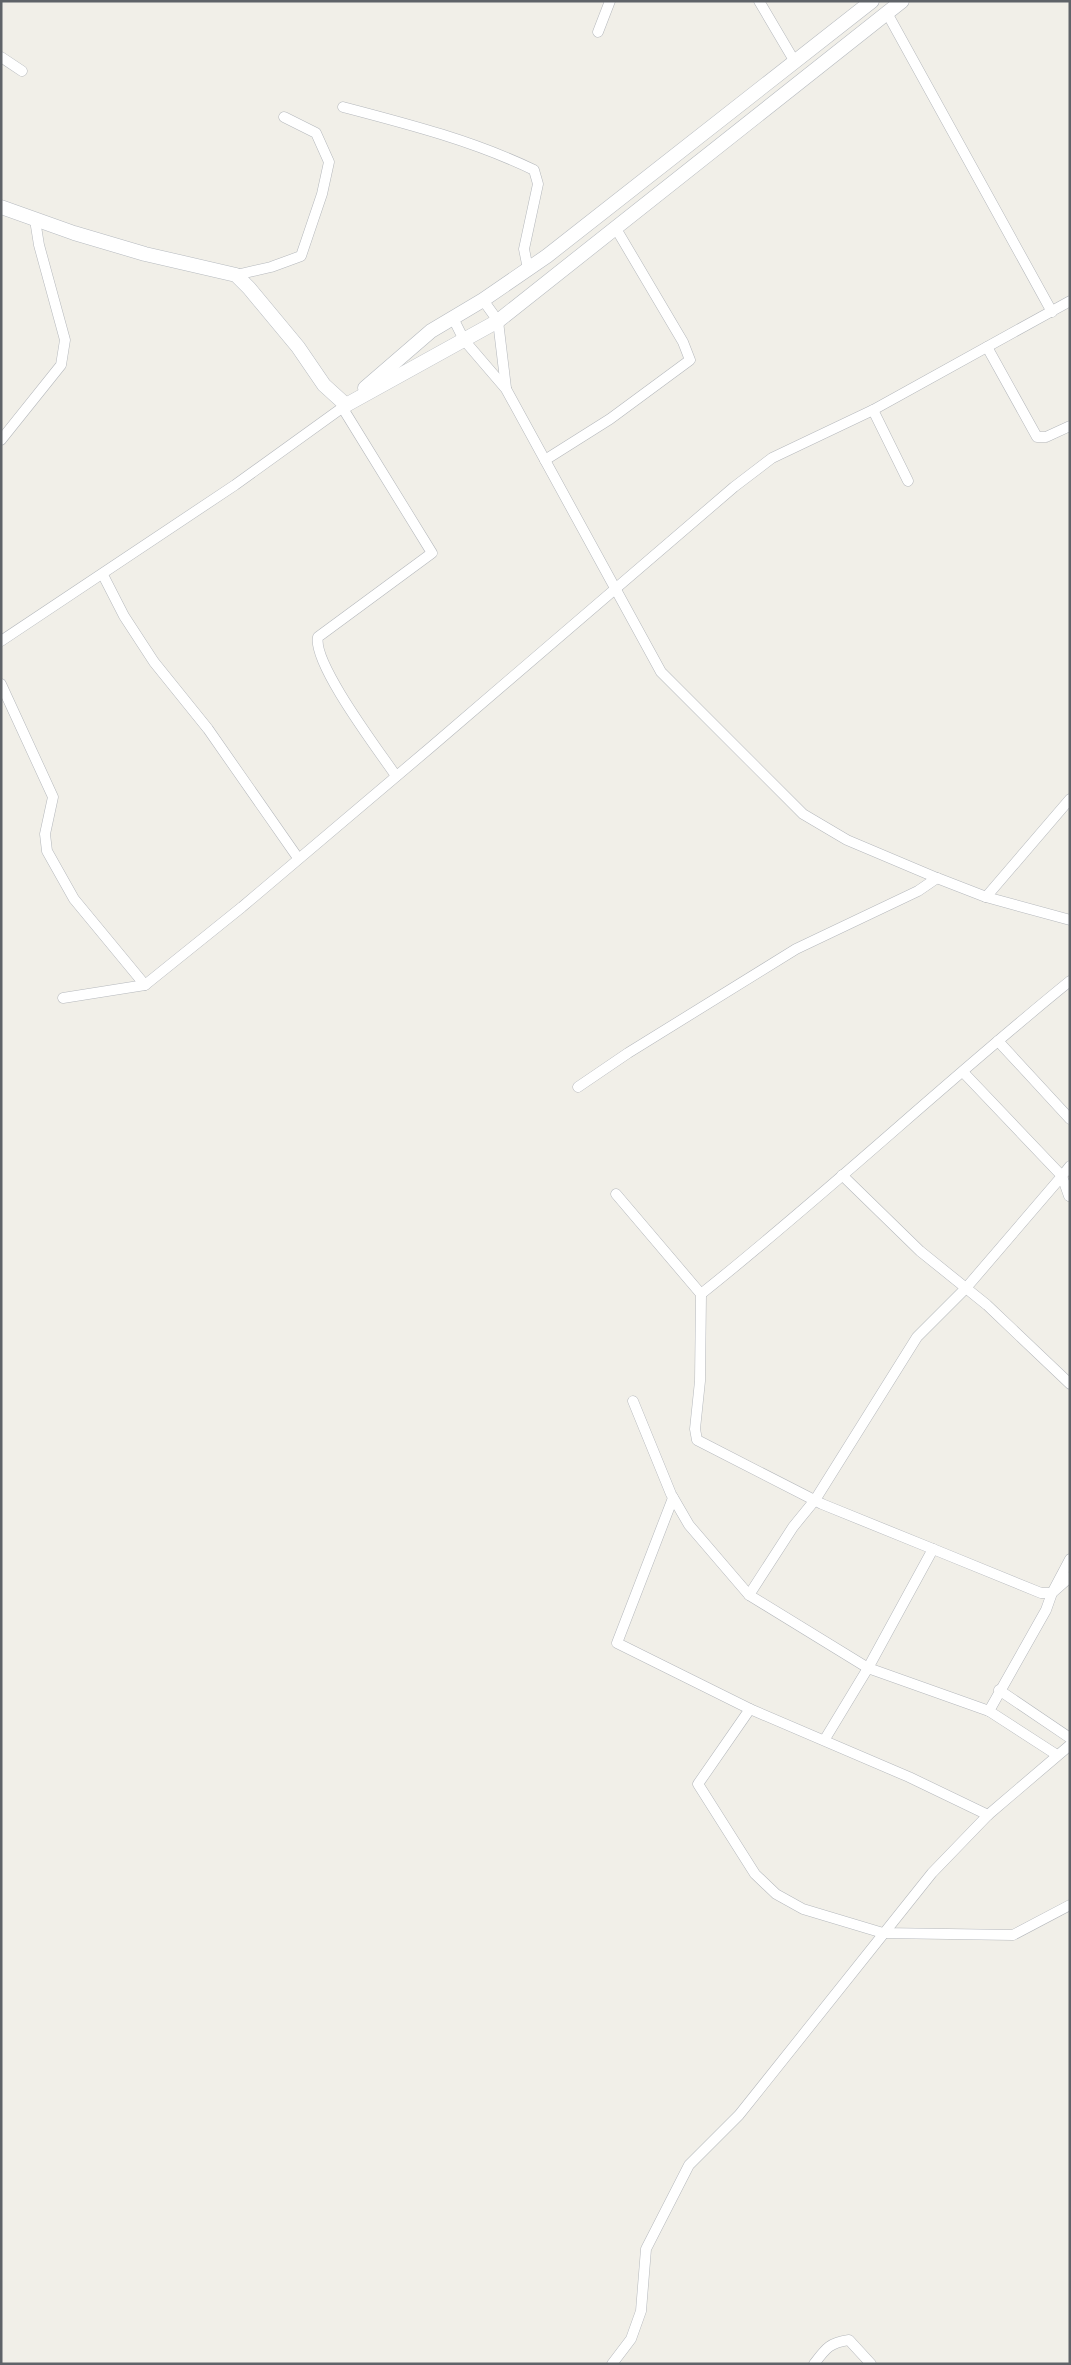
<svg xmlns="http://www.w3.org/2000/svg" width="1071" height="2365" viewBox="0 0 1071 2365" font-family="Quicksand,sans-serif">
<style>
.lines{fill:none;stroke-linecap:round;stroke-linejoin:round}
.street-casing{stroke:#b5b8bc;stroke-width:11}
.secondary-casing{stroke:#b6babf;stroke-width:15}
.street{stroke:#fff;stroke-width:10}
.secondary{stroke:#fff;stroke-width:14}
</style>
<rect width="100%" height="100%" fill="#f1efe8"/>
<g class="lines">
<defs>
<g id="street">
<path d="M759,1L795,62"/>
<path d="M887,13L1052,312"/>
<path d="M598,32L610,1"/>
<path d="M1,57L22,71"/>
<path d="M343,107C408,124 474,141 534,170L538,184L524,249L528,269"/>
<path d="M236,275L271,267L301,256L322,194L329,162L316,133L284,117"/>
<path d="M483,300L498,321L506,388"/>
<path d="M453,318L464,340L506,389L661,672L803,814L847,840L937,878L986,897L1070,920"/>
<path d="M987,347L1037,437H1046L1070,426"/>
<path d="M342,407L432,553L318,637C312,663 379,751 396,776"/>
<path d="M873,410L1070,301"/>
<path d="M1,440L61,365L65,340L39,245L35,220"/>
<path d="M545,460L610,419L690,360L683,342L615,227"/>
<path d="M103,575L124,616L154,662L208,729L298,858"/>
<path d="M1,641L235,485L346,405"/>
<path d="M1,684L53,797L45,834L47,851L74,899L145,985"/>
<path d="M986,897L1070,799"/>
<path d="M63,998L145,985L242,907L431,747L734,487L772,458L873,410L908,481"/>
<path d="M998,1041L1070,1119"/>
<path d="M578,1087L628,1053L796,949L918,891L937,878"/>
<path d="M842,1175L920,1251L987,1305L1070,1384"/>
<path d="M616,1194L701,1294L700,1381L695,1429L697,1440L822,1504L933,1549"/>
<path d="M1069,1196L1062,1176L1070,1166"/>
<path d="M701,1294C828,1193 945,1082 1070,981"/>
<path d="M633,1401L671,1494L689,1525L749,1595L868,1668L933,1549L1041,1593H1052L1070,1559"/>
<path d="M673,1498L617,1643L750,1709"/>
<path d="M749,1595L793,1527L815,1500L917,1337L966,1288L1062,1176L963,1072"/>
<path d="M999,1690L1070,1738"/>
<path d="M825,1739L868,1668L989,1711"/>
<path d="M1057,1755L989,1711L1046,1610L1052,1593L1070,1577"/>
<path d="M988,1815L909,1777L750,1709L698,1784L755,1874L776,1894L803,1909L883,1933L1013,1935L1070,1905"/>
<path d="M612,2364L631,2339L641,2311L646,2249L689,2165L739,2115L932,1873L988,1815L1070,1745"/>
<path d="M814,2364C826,2348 829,2343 849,2340L871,2364"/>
</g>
<g id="secondary">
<path d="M1,207L74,233L145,254L236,275L249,288L298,347L324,385L346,405"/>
<path d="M365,388L431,331L483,300L547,256L872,1"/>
<path d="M346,405L498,321L902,1"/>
</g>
</defs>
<!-- street casing -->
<use href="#street" class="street-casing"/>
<!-- secondary casing -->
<use href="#secondary" class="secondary-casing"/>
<!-- street -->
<use href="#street" class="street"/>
<!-- secondary -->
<use href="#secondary" class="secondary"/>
</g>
<!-- border -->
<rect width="1071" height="2365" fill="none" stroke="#5f6368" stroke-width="5"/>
</svg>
